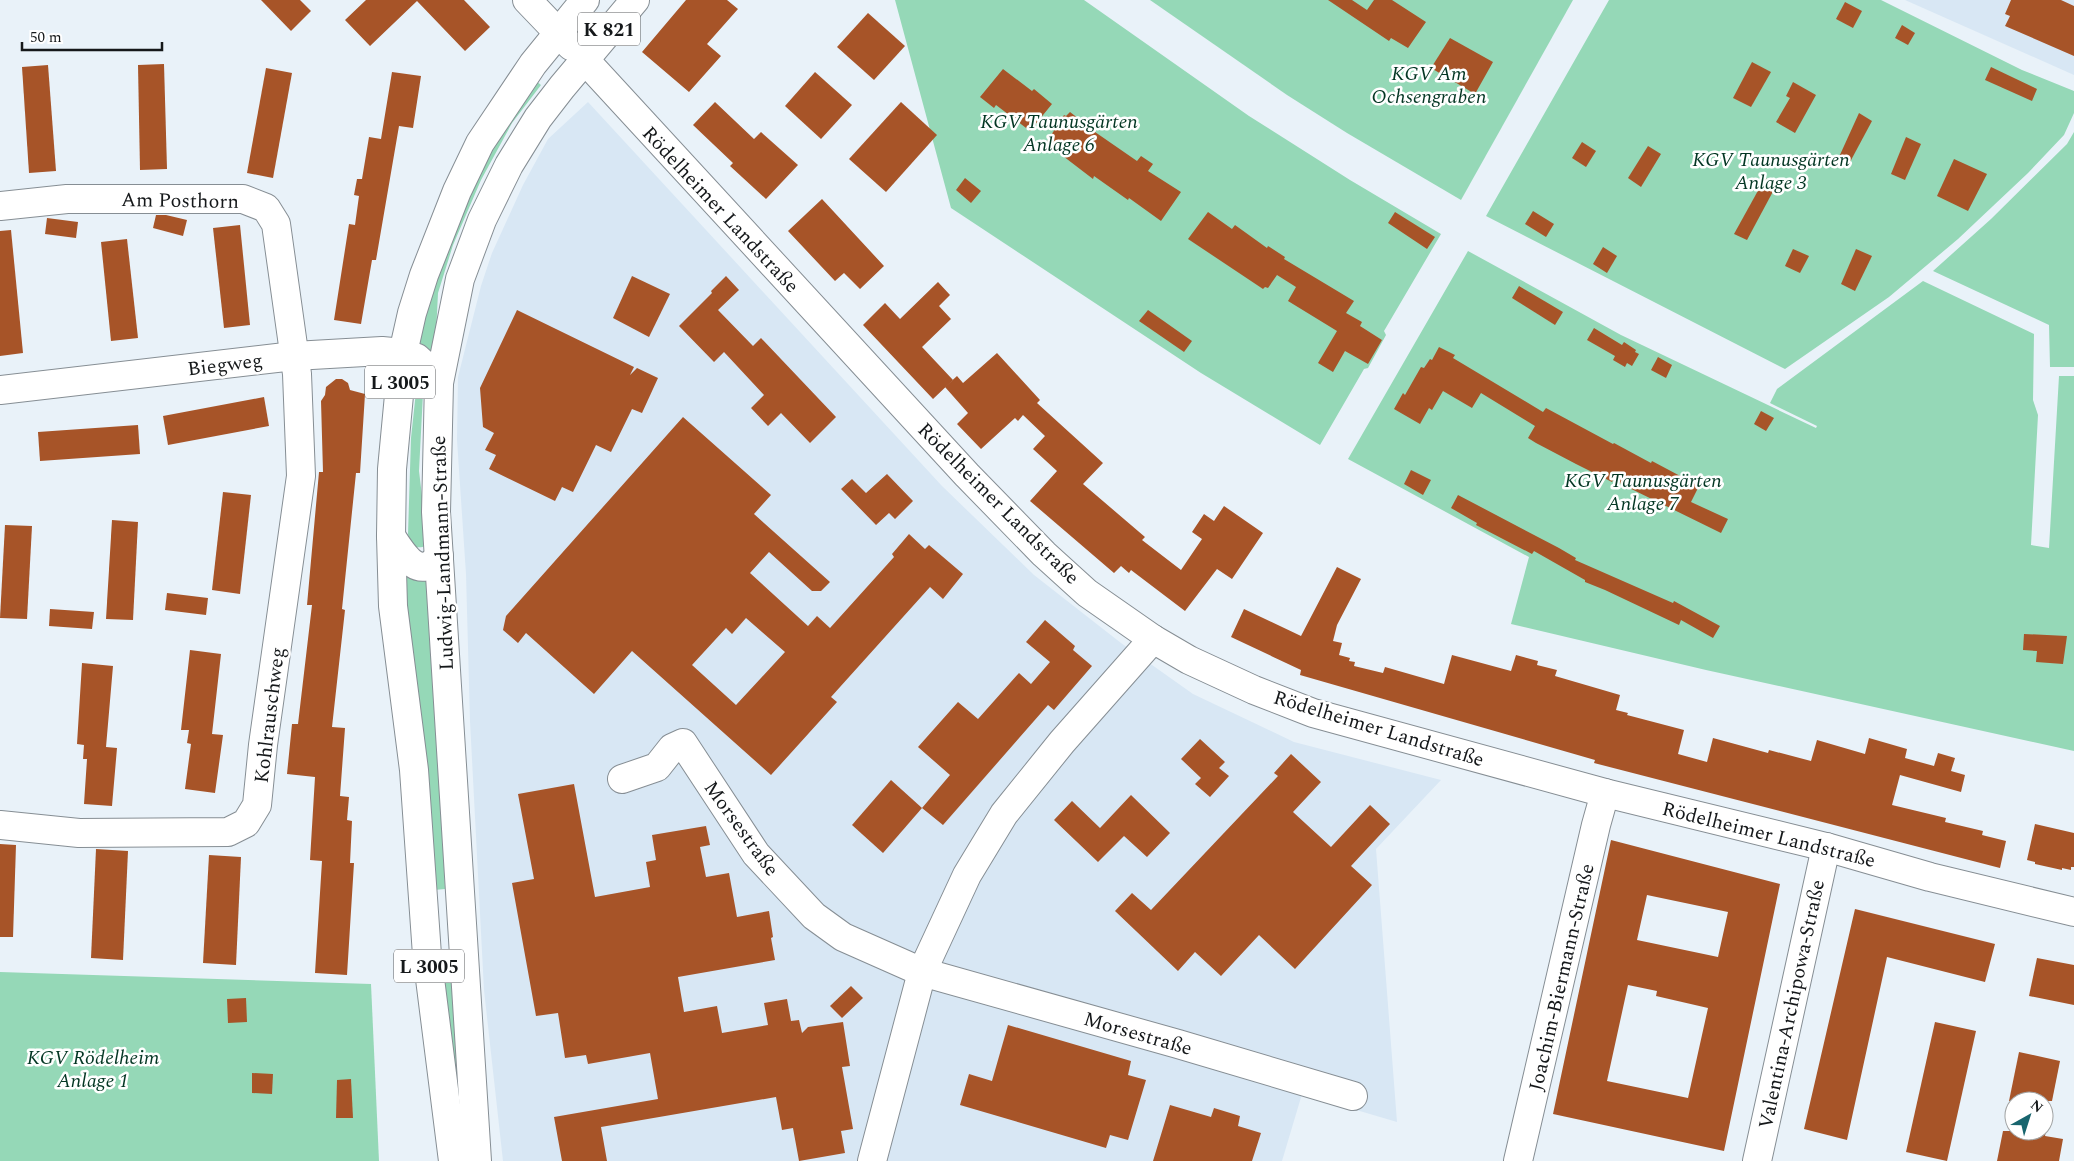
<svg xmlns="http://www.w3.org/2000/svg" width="2074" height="1161" viewBox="0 0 2074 1161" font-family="Spectral,serif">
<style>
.built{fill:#d8e7f4}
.green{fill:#95d8b7}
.building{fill:#a75428;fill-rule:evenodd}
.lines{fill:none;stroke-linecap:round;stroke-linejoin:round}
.minor-casing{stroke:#868e94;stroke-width:30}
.major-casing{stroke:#868e94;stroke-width:30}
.minor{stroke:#fff;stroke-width:28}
.major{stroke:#fff;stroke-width:28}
.labels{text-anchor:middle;stroke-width:5;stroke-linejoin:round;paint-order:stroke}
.shield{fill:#fff;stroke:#5b5d5f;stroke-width:1}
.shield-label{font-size:19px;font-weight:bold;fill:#15181a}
.park-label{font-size:20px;font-style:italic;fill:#033623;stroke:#fff}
.street-label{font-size:20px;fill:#15181a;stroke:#fff}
</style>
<rect width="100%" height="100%" fill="#e9f2f9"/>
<!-- built -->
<g class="built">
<path d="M1905,0H2074V75Z"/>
<path d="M588,102L942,486L1034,575L1121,643L1193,694L1294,742L1441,780L1376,849L1397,1122L1302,1094L1282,1161H503L484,990L470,721L466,574L457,440L458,377L481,286L492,253L523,185L548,139Z"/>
</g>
<!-- green -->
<g class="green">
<path d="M895,0H1084L1249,116L1350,180L1441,234L1384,331L1386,335L1368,368L1364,369L1320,445L1201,373L951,208Z"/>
<path d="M1150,0H1573L1461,200L1347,133L1287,95Z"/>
<path d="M1609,0H1881L2022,70L2074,91V113L2064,135L2028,173L1958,239L1889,297L1785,369L1486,216Z"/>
<path d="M535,80L541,85L512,123L481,180L453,245L438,293L435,353L431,355L424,346L416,340L423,309L479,166Z"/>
<path d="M2074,132V367H2050L2049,325L1933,271L1991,219L2067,144Z"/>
<path d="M1468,251L1621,335L1816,428L1817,426L1770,403L1777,389L1923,281L2034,334L2033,400L2038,415L2031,545L2049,548L2059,376H2074V751L1706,670L1511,624L1529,557L1348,459Z"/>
<path d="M418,373L424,374L419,471L422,496L428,516L426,546C415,550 410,545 408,534L411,438Z"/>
<path d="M403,568L433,571L445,889L434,890Z"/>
<path d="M0,972L371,984L379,1161H0Z"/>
<path d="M443,979H454L462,1161Z"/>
</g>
<!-- building -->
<g class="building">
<path d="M261,0H300L311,11L291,31Z"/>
<path d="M366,0H464L490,27L465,51L417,1L370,46L345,20Z"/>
<path d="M686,0H727L738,9L707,44L721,56L689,92L642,52Z"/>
<path d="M1328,0H1352L1367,10L1374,0H1392L1426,22L1408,48L1391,38L1389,41Z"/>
<path d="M2011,0H2061L2074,6V56L2005,26L2010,16L2005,14Z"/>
<path d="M1845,2L1862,11L1853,28L1836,19Z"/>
<path d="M868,13L905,46L874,80L837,47Z"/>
<path d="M1902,25L1915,33L1908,45L1895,38Z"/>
<path d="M1450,38L1493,62L1475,94L1431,68Z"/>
<path d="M1752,62L1771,72L1751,107L1733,98Z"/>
<path d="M164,64L167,169L140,170L138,65Z"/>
<path d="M48,65L56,171L29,173L22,67Z"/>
<path d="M1991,67L2037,89L2032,101L1985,80Z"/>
<path d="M266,68L292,73L273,178L247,173Z"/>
<path d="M1003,69L1032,91L1034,89L1052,104L1030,131L996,105L994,108L980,97Z"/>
<path d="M392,72L421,76L413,128L399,126L376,260H372L361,324L334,320L349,224L355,225L359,196L354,195L357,179H362L369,137L381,139Z"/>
<path d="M815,72L852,105L821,139L785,106Z"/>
<path d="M1793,82L1816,95L1795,133L1776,122L1790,98L1786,96Z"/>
<path d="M715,102L754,139L761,132L798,165L766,199L730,166L733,163L693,125Z"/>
<path d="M901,102L937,135L886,192L849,159Z"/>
<path d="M1070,112L1083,122L1082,123L1137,161L1141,156L1153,164L1148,171L1181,192L1161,221L1129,198L1128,200L1094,176L1093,179L1046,143L1064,115L1066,116Z"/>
<path d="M1859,113L1872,121L1850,162L1839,157Z"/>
<path d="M1906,137L1921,144L1905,180L1891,174Z"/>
<path d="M1582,142L1596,151L1586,167L1572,158Z"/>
<path d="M1648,146L1661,154L1641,187L1628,178Z"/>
<path d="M1954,159L1987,174L1968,211L1937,196Z"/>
<path d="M965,178L981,191L971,203L956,190Z"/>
<path d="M1765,178L1777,184L1747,240L1734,234Z"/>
<path d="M822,199L884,266L860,289L844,273L835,281L788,231Z"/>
<path d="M1533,211L1554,224L1546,237L1525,224Z"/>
<path d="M1208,212L1232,229L1235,225L1267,248L1268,246L1285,257L1284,259L1354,301L1346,313L1362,322L1360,326L1382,340L1368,364L1345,351L1333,372L1318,363L1337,331L1288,301L1296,287L1277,275L1268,288L1265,287L1263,289L1188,239Z"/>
<path d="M1395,212L1435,237L1427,249L1388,223Z"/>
<path d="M156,215H166L187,220L183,236L153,228Z"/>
<path d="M47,218L78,222L76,238L45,234Z"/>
<path d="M240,225L250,325L224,328L213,228Z"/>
<path d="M11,230L23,353L0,356V231Z"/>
<path d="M127,239L138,338L111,341L101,242Z"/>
<path d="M1603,247L1617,256L1607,273L1593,264Z"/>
<path d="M1793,249L1809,256L1800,273L1785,266Z"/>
<path d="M1856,249L1872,256L1855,291L1841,284Z"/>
<path d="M632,276L670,294L649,337L613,318Z"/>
<path d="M726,276L739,290L718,310L753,346L761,338L836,417L810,443L781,413L768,426L751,408L764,395L724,352L714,362L679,326L712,293L711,291Z"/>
<path d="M938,282L950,295L939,306L951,319L922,347L953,380L933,399L863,325L885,303L900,319Z"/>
<path d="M1519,286L1563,312L1555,325L1512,298Z"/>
<path d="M517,310L634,367L630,375L637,368L658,378L642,413L632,409L611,452L596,445L573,492L562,487L555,501L489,469L496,455L485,450L494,433L483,427L480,388Z"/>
<path d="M1148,310L1192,341L1184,352L1139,321Z"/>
<path d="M1594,328L1622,345L1624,342L1636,350L1635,352L1639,354L1632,366L1627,363L1625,367L1613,360L1615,356L1587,340Z"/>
<path d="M1439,347L1455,355L1453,358L1543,412L1546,408L1613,444L1614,443L1651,463L1652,461L1699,486L1691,502L1728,519L1721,533L1613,480L1612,482L1576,464L1536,443L1528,438L1535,426L1481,393L1472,408L1443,391L1432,410L1429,408L1420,424L1394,409L1403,393L1405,395L1421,367L1424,368L1430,359L1432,360Z"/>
<path d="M997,353L1040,400L1037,403L1103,463L1083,484L1145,537L1142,540L1181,570L1202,539L1192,532L1204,514L1214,521L1224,506L1263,533L1232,579L1217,569L1185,611L1131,570L1129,573L1121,566L1114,573L1030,501L1057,471L1033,449L1045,436L1023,415L1018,421L1015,418L981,449L957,424L968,413L945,387L957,376L963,383Z"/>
<path d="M1658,357L1672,365L1666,378L1651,370Z"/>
<path d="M336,379H342L348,383L350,390L365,394L360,473H356L342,609L345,610L332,727L345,728L340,796L349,797L347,820L352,821L350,863H354L347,975L315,973L322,861L310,860L315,777L287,774L292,724H298L312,605H307L319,472H323L321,401L325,395L326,387Z"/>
<path d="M264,397L269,426L168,445L163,416Z"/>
<path d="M1761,411L1774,418L1766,431L1754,424Z"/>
<path d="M683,417L771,495L754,514L830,582L821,591H812L769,552L750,573L808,626L817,616L830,628L894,557L892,554L909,534L925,549L929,545L963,574L943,599L930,587L831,697L837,702L771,775L632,651L594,694L526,633L518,643L503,630L506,616ZM746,618L785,652L736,705L692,665L726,628L732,634Z"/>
<path d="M138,425L140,454L40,461L38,432Z"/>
<path d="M1411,470L1431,480L1423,495L1404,484Z"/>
<path d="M887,474L913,501L895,519L889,513L876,525L841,489L852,479L866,493Z"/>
<path d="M223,492L251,495L240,594L212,590Z"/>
<path d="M1458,495L1559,548L1576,558L1575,560L1673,603L1674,601L1720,626L1713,638L1681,620L1679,625L1605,590L1585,582V580L1534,551L1532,554L1476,525L1477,523L1451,508Z"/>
<path d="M112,520L138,522L133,620L106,619Z"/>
<path d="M5,525L32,526L27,619L0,618Z"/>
<path d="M1337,567L1361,579L1337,625L1333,641L1342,643L1339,655L1350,658L1349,661L1355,662L1354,666L1383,673L1385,667L1444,684L1452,655L1511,671L1516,655L1538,661L1537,665L1557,670L1555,676L1620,695L1616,710L1628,713L1627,715L1684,730L1678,754L1707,762L1713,738L1768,753L1769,750L1811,761L1817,740L1865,754L1869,738L1907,749L1905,758L1934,766L1938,753L1955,758L1951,771L1965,775L1961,792L1900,775L1892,805L1946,818L1945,822L1983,831L1982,835L2006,841L2000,868L1594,763L1595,760L1300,675L1301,670L1231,637L1244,609L1301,636Z"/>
<path d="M167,593L208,598L206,615L165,610Z"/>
<path d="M50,609L94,612L92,629L49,626Z"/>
<path d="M1045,620L1075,646L1073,650L1092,666L1054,710L1048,705L943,825L922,808L950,775L918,747L958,702L978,719L1019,673L1031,684L1050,662L1026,642Z"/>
<path d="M2024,634L2067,636L2063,664L2036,662L2037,651L2023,650Z"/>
<path d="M190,650L221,654L212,734L223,735L215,793L185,789L191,744L187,743L189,730H181Z"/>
<path d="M82,663L113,666L106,747L117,748L112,806L84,804L87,759H83L84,745L77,744Z"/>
<path d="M1200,739L1225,762L1219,768L1229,776L1210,797L1195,784L1201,778L1181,759Z"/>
<path d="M1291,754L1321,782L1293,812L1331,847L1370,805L1390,824L1351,866L1372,885L1295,969L1259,935L1221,976L1195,952L1178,971L1115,911L1132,893L1151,910L1278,776L1274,773Z"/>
<path d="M891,780L922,808L883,853L852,825Z"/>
<path d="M574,784L595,897L650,887L646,862L656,860L652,835L706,826L710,845L700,847L706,877L729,873L737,917L769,911L773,937L771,938L775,960L678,977L684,1012L717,1006L722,1033L768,1025L764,1003L787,999L791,1021L799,1020L802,1033L808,1027L843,1022L850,1066L842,1067L853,1129L841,1131L845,1153L799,1161L793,1128L782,1130L776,1097L601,1127L607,1161H562L554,1117L658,1099L650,1053L588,1064L586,1055L565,1058L558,1013L536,1016L512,883L534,879L518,794Z"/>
<path d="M1131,795L1170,833L1147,857L1124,836L1098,862L1054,820L1072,801L1100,828Z"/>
<path d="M2035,824L2074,833V867H2071V870L2062,868V870L2035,864V862L2027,860Z"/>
<path d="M1611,840L1780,884L1724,1151L1553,1114ZM1647,895L1728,912L1718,957L1637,940ZM1628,985L1657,991L1656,996L1708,1008L1688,1098L1607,1081Z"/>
<path d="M0,844L16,845L13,937H0Z"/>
<path d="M96,849L128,851L123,960L91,958Z"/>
<path d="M209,855L241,857L236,965L203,963Z"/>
<path d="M1855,909L1995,944L1985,982L1887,957L1847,1140L1804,1129Z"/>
<path d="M2037,958L2074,965V1005L2029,996Z"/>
<path d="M851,986L863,998L842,1018L830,1006Z"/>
<path d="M246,998L247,1022L228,1023L227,999Z"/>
<path d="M1935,1022L1976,1031L1947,1161L1906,1152Z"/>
<path d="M1008,1025L1131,1061L1128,1075L1146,1080L1128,1140L1110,1135L1106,1148L960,1105L969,1074L992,1081Z"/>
<path d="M2019,1052L2060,1061L2052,1101H2009Z"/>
<path d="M252,1073L273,1074L272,1094L252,1093Z"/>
<path d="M351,1079L353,1118H336L337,1080Z"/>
<path d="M1170,1105L1211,1117L1214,1108L1240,1116L1238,1126L1261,1133L1252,1161H1153Z"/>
<path d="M2003,1131H2046L2045,1136L2063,1139L2059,1161H1997Z"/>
</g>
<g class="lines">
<defs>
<g id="minor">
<path d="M584,59L967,475L1044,554L1087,593L1153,639L1189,660L1254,690L1313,713L1605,793L1826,847L1930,877L2074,912"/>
<path d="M0,206L67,199H243L266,208L276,224L297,374L301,476L263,745L257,805L246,823L228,832L79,833L0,825"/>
<path d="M0,390L294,356L382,351L403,353L417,358L428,368L439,383"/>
<path d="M622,779L657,767L672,748L683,743L756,854L814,916L843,937L922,972L1178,1044L1353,1096"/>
<path d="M872,1161L922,972L967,875L1004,814L1062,742L1153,639"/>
<path d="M1518,1161L1596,825L1605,793"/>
<path d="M1757,1161L1826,847"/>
</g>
<g id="major">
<path d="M527,0L571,46"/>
<path d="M391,536C402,553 419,583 439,556"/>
<path d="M453,1161L427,955L414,770L393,606L391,536L392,469L403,353L412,313L424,275L457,191L480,143L533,64L585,0"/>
<path d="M477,1161L436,512L439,383L460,279L482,220L509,165L538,118L562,87L635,0"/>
</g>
</defs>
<!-- minor casing -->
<use href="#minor" class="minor-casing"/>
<!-- major casing -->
<use href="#major" class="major-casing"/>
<!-- minor -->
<use href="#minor" class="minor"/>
<!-- major -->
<use href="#major" class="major"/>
</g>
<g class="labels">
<!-- shield labels -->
<g class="shield">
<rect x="578" y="12.5" width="62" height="33" rx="4"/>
<rect x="365" y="365.5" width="70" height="33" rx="4"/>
<rect x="394" y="949.5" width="70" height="33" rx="4"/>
</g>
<g class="shield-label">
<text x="609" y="36">K 821</text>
<text x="400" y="389">L 3005</text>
<text x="429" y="973">L 3005</text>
</g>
<!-- park labels -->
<g class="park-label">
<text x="1429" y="80">KGV Am<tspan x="1429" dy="23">Ochsengraben</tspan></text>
<text x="1059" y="128">KGV Taunusgärten<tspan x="1059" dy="23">Anlage 6</tspan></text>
<text x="1771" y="166">KGV Taunusgärten<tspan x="1771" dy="23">Anlage 3</tspan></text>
<text x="1643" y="487">KGV Taunusgärten<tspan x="1643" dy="23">Anlage 7</tspan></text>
<text x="93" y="1064">KGV Rödelheim<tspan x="93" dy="23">Anlage 1</tspan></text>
</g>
<!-- street labels -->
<g class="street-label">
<text transform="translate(180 200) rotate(1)" y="7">Am Posthorn</text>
<text transform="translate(721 209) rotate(47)" y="7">Rödelheimer Landstraße</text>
<text transform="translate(225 364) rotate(-7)" y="7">Biegweg</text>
<text transform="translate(999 503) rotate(45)" y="7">Rödelheimer Landstraße</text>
<text transform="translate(442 553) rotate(-92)" y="7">Ludwig-Landmann-Straße</text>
<text transform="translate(269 715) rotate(-83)" y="7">Kohlrauschweg</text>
<text transform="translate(1379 728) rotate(17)" y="7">Rödelheimer Landstraße</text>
<text transform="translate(742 828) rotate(54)" y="7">Morsestraße</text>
<text transform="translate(1769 834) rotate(14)" y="7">Rödelheimer Landstraße</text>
<text transform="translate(1561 977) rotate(-77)" y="7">Joachim-Biermann-Straße</text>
<text transform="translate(1791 1004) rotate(-78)" y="7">Valentina-Archipowa-Straße</text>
<text transform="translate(1138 1033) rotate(16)" y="7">Morsestraße</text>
</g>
</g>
<!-- north arrow -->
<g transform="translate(2029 1116) rotate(39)"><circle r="24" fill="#ffffff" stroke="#a1a3a3"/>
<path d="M0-4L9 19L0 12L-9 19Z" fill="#18656e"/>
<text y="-8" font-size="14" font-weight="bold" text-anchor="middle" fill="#15181a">N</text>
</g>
<!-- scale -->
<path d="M22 42v8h140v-8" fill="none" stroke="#15181a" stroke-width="2.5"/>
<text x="30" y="42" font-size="15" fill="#15181a" stroke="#ffffff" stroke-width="4" paint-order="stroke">50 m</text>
</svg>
